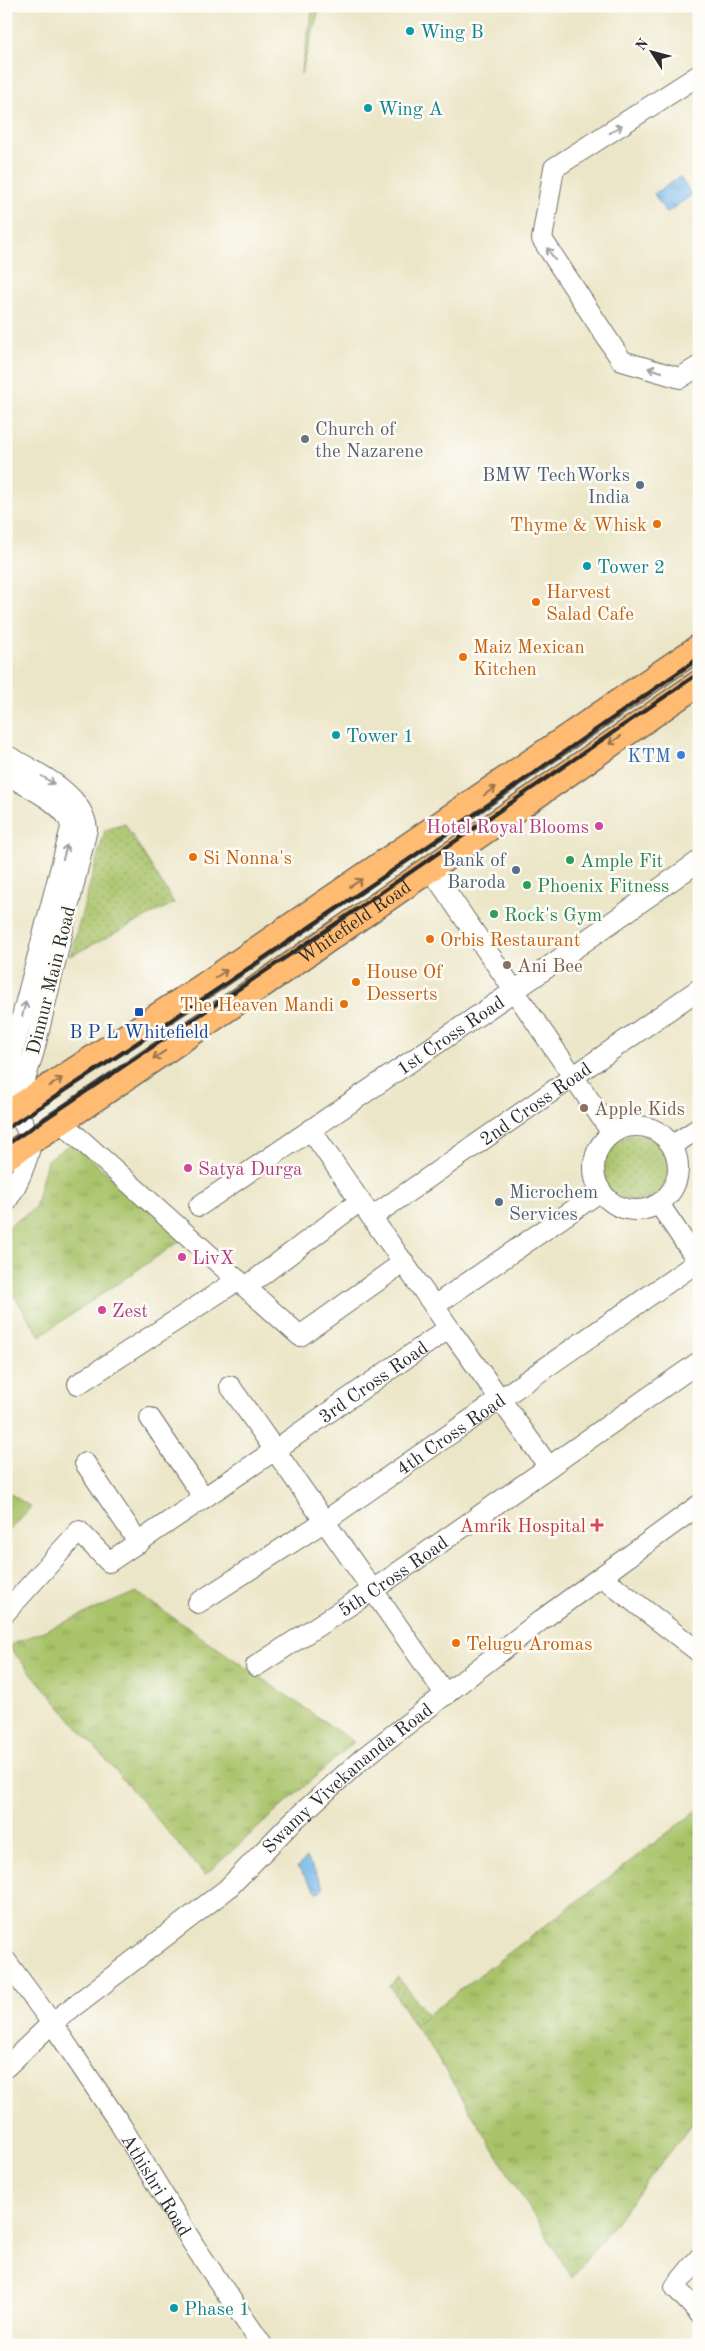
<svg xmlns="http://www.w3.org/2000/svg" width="705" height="2351" viewBox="0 0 705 2351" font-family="'Old Standard TT',serif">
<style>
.grass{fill:url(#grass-tufts);stroke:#6a774a}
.park{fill:url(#park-dots);stroke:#6a774a}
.water{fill:url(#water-ripples);stroke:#4f718a}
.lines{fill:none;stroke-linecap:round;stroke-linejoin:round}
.minor-casing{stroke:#6f6c62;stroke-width:22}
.major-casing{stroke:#6f6c62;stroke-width:28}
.minor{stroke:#fff;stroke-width:20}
.major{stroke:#febb71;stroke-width:25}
.rail{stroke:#2b2b2b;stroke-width:4}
.oneway{stroke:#a0a0a0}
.oneway2{stroke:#94734e}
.culture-dot{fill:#0f9aa8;stroke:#fdfcf7;stroke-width:2}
.worship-dot{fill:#6b7280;stroke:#fdfcf7;stroke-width:2}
.service-dot{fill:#5c6f8a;stroke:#fdfcf7;stroke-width:2}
.food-dot{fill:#e8710a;stroke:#fdfcf7;stroke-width:2}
.shop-dot{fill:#3f7fe0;stroke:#fdfcf7;stroke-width:2}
.hotel-dot{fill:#d1479c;stroke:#fdfcf7;stroke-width:2}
.leisure-dot{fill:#2e9e5b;stroke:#fdfcf7;stroke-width:2}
.education-dot{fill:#8d6e63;stroke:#fdfcf7;stroke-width:2}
.transit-dot{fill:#1a4fb4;stroke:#fdfcf7;stroke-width:2}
.health-dot{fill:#e0444e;stroke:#fdfcf7;stroke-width:2}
.labels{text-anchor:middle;stroke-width:5;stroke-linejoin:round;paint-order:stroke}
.culture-label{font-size:19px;fill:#0d838f;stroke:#fdfcf7;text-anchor:start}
.worship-label{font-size:19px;fill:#5b616d;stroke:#fdfcf7;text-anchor:start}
.service-label{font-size:19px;fill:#4e5e75;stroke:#fdfcf7;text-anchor:end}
.food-label{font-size:19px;fill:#c56008;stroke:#fdfcf7;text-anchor:start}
.shop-label{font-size:19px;fill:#366cbe;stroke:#fdfcf7;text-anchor:end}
.hotel-label{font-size:19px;fill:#b23c85;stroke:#fdfcf7;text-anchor:start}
.leisure-label{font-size:19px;fill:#27864d;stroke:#fdfcf7;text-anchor:start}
.street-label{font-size:19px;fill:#2b2b2b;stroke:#fdfcf7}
.education-label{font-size:19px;fill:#785e54;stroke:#fdfcf7;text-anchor:start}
.transit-label{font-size:19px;fill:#164399;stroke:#fdfcf7}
.health-label{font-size:19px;fill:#be3a42;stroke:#fdfcf7;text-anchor:end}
</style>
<defs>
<pattern id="grass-tufts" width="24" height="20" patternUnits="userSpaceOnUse" patternTransform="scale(1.25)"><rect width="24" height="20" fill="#a9c369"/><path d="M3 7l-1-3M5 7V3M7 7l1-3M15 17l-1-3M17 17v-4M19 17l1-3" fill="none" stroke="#8a9f57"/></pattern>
<pattern id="park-dots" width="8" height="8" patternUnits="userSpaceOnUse" patternTransform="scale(1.25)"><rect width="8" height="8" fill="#a9c369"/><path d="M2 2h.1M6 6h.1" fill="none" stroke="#8a9f57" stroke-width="1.8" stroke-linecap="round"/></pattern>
<pattern id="water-ripples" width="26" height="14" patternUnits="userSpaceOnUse" patternTransform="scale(1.25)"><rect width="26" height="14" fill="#73b7e9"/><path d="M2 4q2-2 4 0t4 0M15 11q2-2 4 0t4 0" fill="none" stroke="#5f95bd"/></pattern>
</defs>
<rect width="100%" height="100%" fill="#fdfcf7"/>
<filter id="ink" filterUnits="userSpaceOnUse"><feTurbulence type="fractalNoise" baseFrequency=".02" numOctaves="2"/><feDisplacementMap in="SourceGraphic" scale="10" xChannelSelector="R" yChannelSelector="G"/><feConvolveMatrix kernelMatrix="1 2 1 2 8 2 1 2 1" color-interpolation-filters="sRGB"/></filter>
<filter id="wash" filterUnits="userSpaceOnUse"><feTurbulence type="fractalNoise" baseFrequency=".0096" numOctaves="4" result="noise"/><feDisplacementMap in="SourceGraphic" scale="20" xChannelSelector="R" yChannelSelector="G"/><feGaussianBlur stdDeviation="1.12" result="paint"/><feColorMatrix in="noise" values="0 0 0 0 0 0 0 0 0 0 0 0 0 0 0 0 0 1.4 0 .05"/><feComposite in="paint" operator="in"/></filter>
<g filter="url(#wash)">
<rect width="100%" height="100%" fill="#ece6c8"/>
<!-- grass -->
<g class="grass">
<path d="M313,6H320L301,74Z"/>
<path d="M72,1143L183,1239L40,1336L6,1284V1228L35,1208L47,1160Z"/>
<path d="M6,1491L31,1507L6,1534Z"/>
<path d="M136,1592L354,1742L205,1875L8,1646Z"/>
<path d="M699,1809V2115L572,2278L433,2050L414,2025Z"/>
</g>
<!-- park -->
<g class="park">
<path d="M125,824L174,903L70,956L105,830Z"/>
<circle cx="636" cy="1168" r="33"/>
<path d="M398,1977L428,2015L414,2025L390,1986Z"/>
</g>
<!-- water -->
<g class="water">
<path d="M680,177L692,195L666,213L654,194Z"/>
<path d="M307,1858L324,1887L318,1893L297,1867Z"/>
</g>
</g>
<g filter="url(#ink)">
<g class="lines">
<defs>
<g id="minor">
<path d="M699,75L554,168L542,239L622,361L680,378L699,366"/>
<path d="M6,755C35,772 83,792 87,829L34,1051L19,1098"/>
<path d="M6,774C25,786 70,805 71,828L12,1055L16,1109L32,1140C27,1162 19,1183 6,1202"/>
<path d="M430,868L612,1133"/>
<path d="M61,1122L300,1336L404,1262"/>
<circle cx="636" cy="1168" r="42"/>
<path d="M311,1130L360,1201"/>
<path d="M673,1145L699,1128"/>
<path d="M659,1204L699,1263"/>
<path id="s1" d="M199,1206L514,991L699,861"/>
<path id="s2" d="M372,1217L699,989"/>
<path d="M246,1287L360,1201L434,1306"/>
<path d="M449,1328L549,1467"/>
<path d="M78,1384L238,1280"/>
<path d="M230,1386L446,1695"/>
<path d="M150,1418L204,1498"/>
<path d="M85,1463L139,1543"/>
<path d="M602,1577L699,1652"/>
<path id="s3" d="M198,1603L325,1521L699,1261"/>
<path id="s4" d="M6,1612L79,1531L109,1562L275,1450L449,1328L434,1306L601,1191"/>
<path id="s5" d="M256,1666L373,1590L699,1362"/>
<path id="s6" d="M6,1961L52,2023L120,2124L195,2247L262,2345"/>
<path id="s7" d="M6,2067L52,2023L227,1889L292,1822L362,1759L540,1621L699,1505"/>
<path d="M699,2258L675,2287L699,2313"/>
</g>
<g id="major">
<path d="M6,1115L199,989L699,647"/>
<path id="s8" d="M6,1157L68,1117L233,1005L699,683"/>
</g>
</defs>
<!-- minor casing -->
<use href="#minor" class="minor-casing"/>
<!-- major casing -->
<use href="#major" class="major-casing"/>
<!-- minor -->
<use href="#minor" class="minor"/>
<!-- major -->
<use href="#major" class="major"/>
<!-- rail -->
<g class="rail">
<path d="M6,1129C240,977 470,818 699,658"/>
<path d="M6,1145L328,929L699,673"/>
</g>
</g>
<!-- one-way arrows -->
<defs><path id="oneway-shaft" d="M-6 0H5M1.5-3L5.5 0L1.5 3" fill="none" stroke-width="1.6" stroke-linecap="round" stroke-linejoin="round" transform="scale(1.25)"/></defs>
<g class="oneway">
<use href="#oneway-shaft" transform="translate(616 129) rotate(-33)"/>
<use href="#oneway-shaft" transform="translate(551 254) rotate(-123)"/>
<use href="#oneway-shaft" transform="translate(655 370) rotate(-164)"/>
<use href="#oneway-shaft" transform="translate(48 780) rotate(32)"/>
<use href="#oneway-shaft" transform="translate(65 852) rotate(-74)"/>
<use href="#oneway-shaft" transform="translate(24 1009) rotate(-76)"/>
</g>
<g class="oneway2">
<use href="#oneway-shaft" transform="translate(615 740) rotate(146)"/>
<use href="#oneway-shaft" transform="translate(490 791) rotate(-35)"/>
<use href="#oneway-shaft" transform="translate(356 883) rotate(-34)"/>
<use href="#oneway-shaft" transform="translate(221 974) rotate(-34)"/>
<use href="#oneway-shaft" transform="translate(159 1055) rotate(146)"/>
<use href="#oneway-shaft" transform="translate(56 1082) rotate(-33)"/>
</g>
</g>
<!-- markers -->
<g class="culture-dot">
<circle cx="410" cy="31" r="5"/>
<circle cx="368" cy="108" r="5"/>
<circle cx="587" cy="566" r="5"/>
<circle cx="336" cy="735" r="5"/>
<circle cx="174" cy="2308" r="5"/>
</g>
<circle class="worship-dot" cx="305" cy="439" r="5"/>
<g class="service-dot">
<circle cx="640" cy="485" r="5"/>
<circle cx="516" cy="870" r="5"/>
<circle cx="499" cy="1202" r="5"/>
</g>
<g class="food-dot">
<circle cx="657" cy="524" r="5"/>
<circle cx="536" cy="602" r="5"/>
<circle cx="463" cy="657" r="5"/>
<circle cx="193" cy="857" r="5"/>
<circle cx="430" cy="939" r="5"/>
<circle cx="356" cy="982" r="5"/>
<circle cx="344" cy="1004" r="5"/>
<circle cx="456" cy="1643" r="5"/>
</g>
<circle class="shop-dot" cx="681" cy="755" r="5"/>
<g class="hotel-dot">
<circle cx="599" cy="826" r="5"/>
<circle cx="188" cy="1168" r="5"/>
<circle cx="182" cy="1257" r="5"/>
<circle cx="102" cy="1310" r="5"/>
</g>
<g class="leisure-dot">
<circle cx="570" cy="860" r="5"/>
<circle cx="527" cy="885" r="5"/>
<circle cx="494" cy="914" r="5"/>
</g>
<g class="education-dot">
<circle cx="507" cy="965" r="5"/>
<circle cx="584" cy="1108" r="5"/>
</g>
<rect class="transit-dot" x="134" y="1007" width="10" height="10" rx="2.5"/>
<path class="health-dot" d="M594.5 1517.5h5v5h5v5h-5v5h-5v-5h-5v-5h5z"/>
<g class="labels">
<!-- culture labels -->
<g class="culture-label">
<text x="420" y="38">Wing B</text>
<text x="378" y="115">Wing A</text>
<text x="597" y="573">Tower 2</text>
<text x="346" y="742">Tower 1</text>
<text x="184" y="2315">Phase 1</text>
</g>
<!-- worship labels -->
<g class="worship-label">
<text x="315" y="435">Church of<tspan x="315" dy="22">the Nazarene</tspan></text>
</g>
<!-- service labels -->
<g class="service-label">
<text x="630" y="481">BMW TechWorks<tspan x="630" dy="22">India</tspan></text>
<text x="506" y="866">Bank of<tspan x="506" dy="22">Baroda</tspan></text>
<text x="509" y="1198" text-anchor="start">Microchem<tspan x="509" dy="22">Services</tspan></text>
</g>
<!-- food labels -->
<g class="food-label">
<text x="647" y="531" text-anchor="end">Thyme &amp; Whisk</text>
<text x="546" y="598">Harvest<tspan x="546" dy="22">Salad Cafe</tspan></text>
<text x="473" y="653">Maiz Mexican<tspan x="473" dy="22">Kitchen</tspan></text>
<text x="203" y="864">Si Nonna's</text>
<text x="440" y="946">Orbis Restaurant</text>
<text x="366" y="978">House Of<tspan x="366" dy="22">Desserts</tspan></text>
<text x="334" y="1011" text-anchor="end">The Heaven Mandi</text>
<text x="466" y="1650">Telugu Aromas</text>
</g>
<!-- shop labels -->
<g class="shop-label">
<text x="671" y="762">KTM</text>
</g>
<!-- hotel labels -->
<g class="hotel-label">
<text x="589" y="833" text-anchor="end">Hotel Royal Blooms</text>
<text x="198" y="1175">Satya Durga</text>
<text x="192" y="1264">LivX</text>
<text x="112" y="1317">Zest</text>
</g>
<!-- leisure labels -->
<g class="leisure-label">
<text x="580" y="867">Ample Fit</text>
<text x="537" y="892">Phoenix Fitness</text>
<text x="504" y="921">Rock's Gym</text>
</g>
<!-- street labels -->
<g class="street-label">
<text dy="7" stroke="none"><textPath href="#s8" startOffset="420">Whitefield Road</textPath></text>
<text transform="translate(50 980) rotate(-76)" y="7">Dinnur Main Road</text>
<text dy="7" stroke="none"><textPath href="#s1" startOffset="304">1st Cross Road</textPath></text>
<text dy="7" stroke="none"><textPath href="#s2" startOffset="199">2nd Cross Road</textPath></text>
<text dy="7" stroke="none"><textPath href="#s4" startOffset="472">3rd Cross Road</textPath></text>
<text dy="7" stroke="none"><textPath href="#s3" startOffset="304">4th Cross Road</textPath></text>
<text dy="7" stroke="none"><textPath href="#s5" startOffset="164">5th Cross Road</textPath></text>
<text dy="7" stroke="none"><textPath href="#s7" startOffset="448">Swamy Vivekananda Road</textPath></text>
<text dy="7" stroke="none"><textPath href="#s6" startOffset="270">Athishri Road</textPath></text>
</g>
<!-- education labels -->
<g class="education-label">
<text x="517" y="972">Ani Bee</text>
<text x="594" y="1115">Apple Kids</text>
</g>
<!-- transit labels -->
<g class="transit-label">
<text x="139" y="1038">B P L Whitefield</text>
</g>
<!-- health labels -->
<g class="health-label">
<text x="586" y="1532">Amrik Hospital</text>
</g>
</g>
<!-- margin -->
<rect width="705" height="2351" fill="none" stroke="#fdfcf7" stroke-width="25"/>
<!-- north arrow -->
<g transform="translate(652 52) rotate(306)" stroke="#fdfcf7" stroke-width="4" paint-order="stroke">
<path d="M0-4L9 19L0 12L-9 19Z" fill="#2b2b2b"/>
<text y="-8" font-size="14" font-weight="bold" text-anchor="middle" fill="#2b2b2b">N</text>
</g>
</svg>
